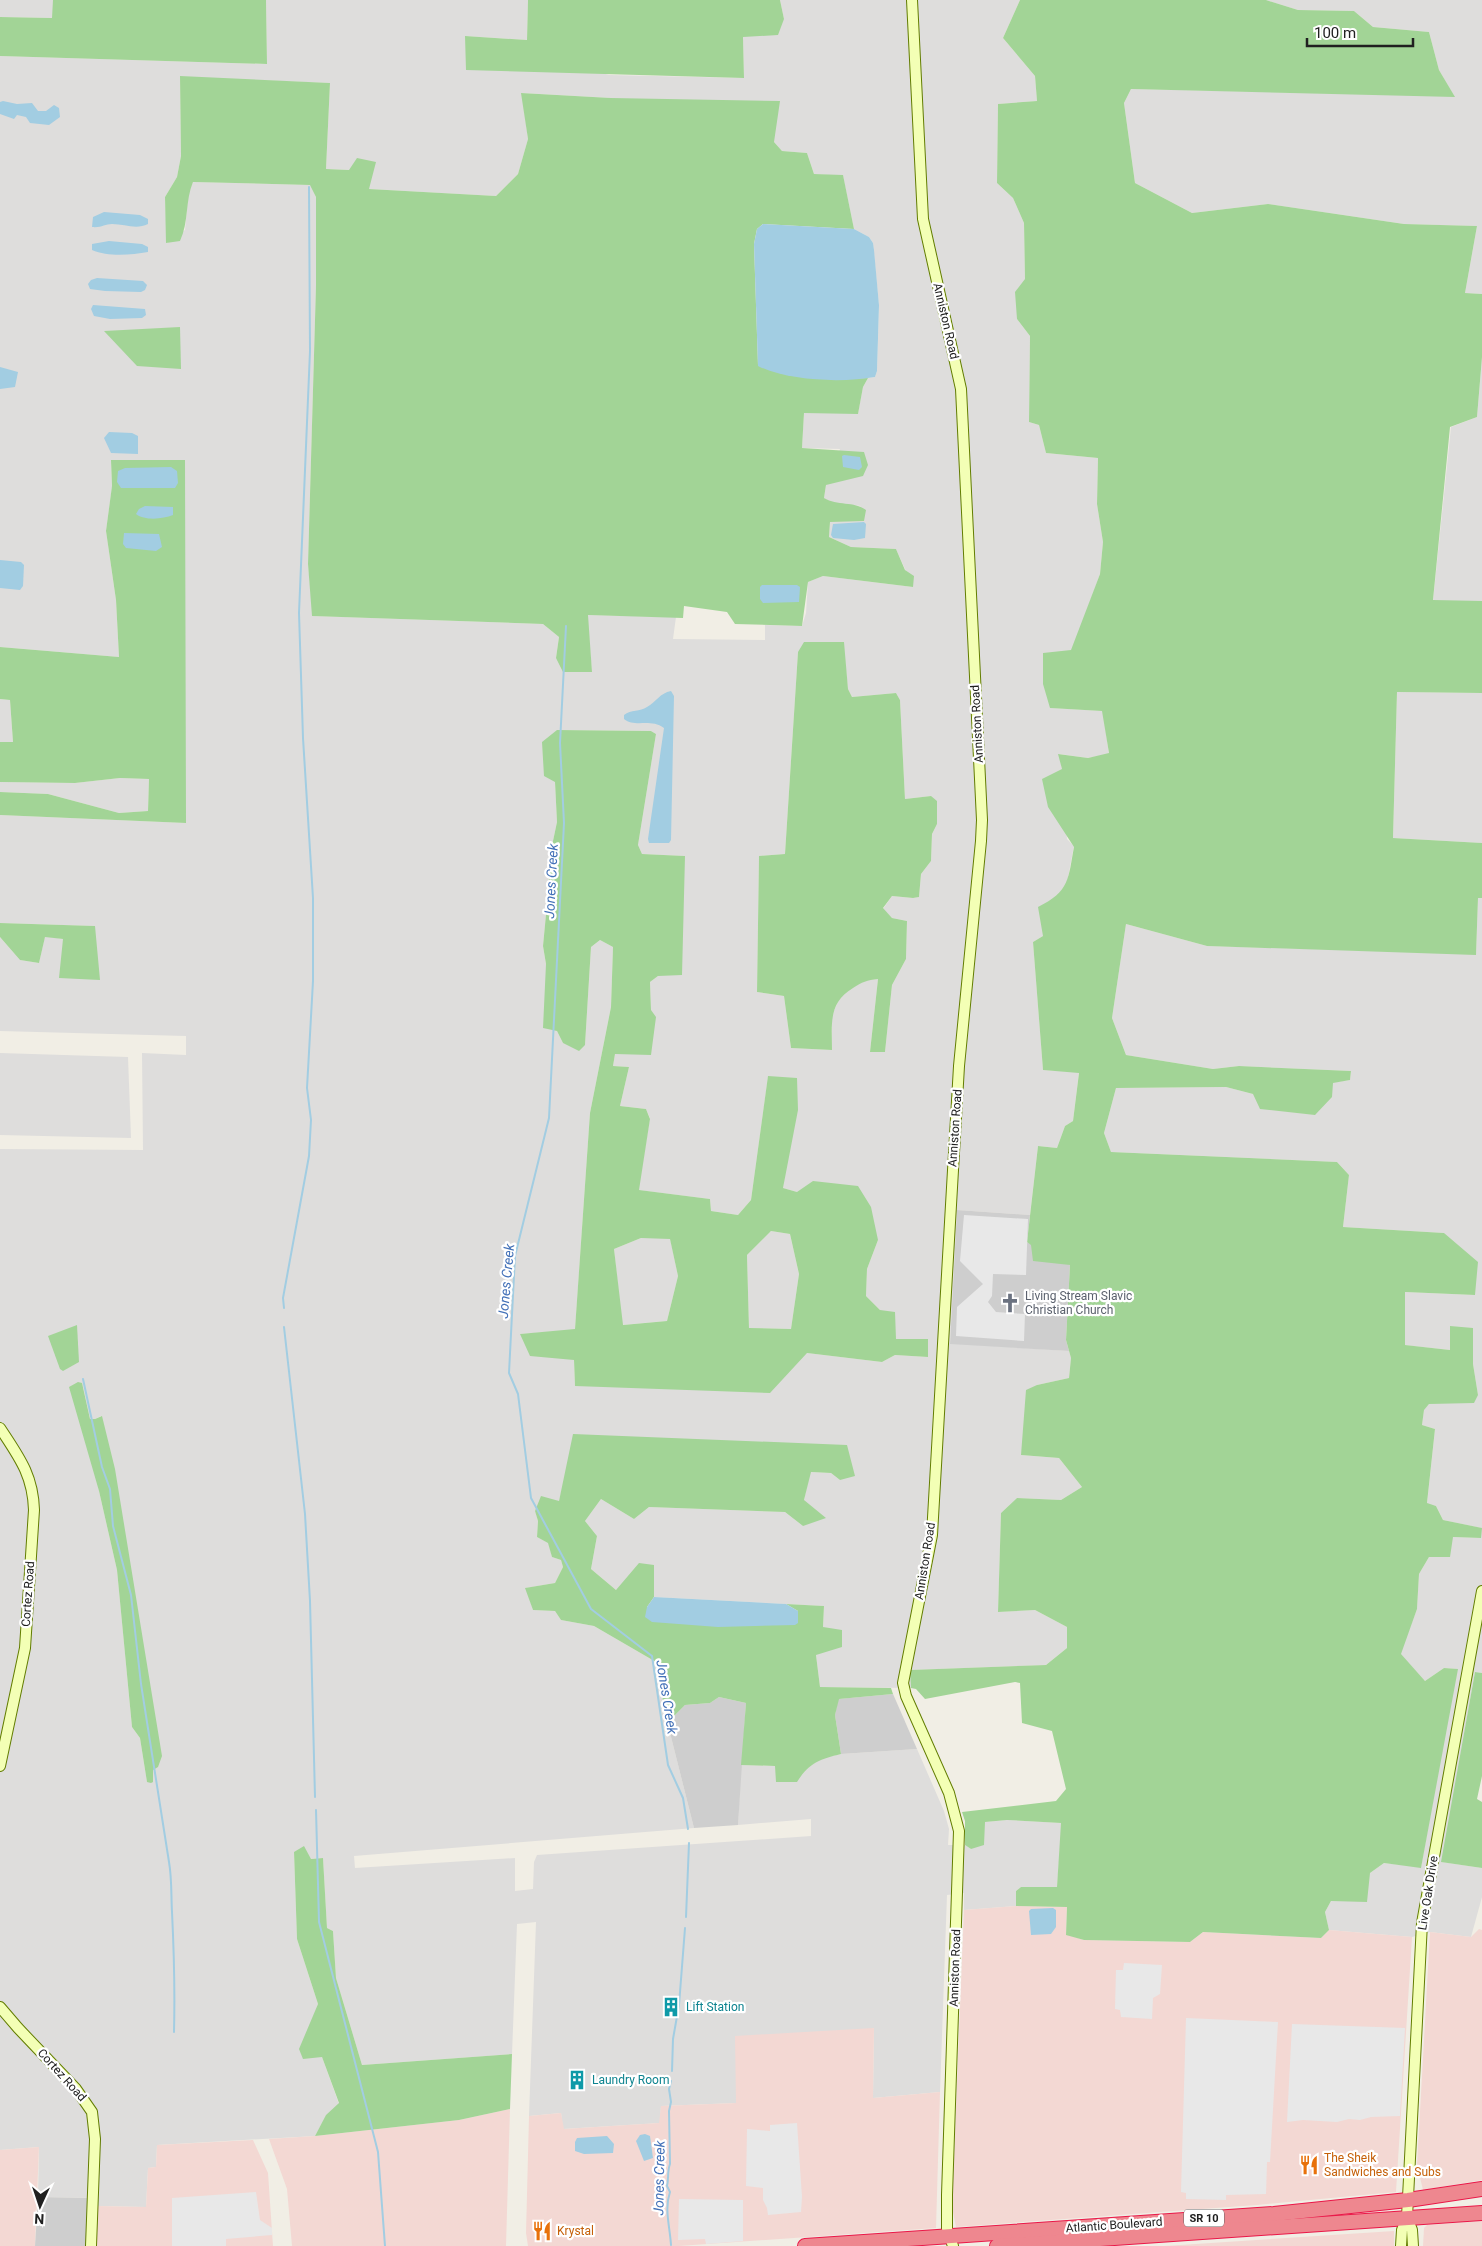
<svg xmlns="http://www.w3.org/2000/svg" width="1482" height="2246" viewBox="0 0 1482 2246" font-family="Roboto,sans-serif">
<style>
.residential{fill:#dedddc;fill-rule:evenodd}
.commercial{fill:#f3d8d3}
.religious{fill:#cecece}
.forest{fill:#a2d496;fill-rule:evenodd}
.parking{fill:#e8e8e8}
.water{fill:#a2cde2}
.lines{fill:none;stroke-linecap:round;stroke-linejoin:round}
.stream{stroke:#a2cde2;stroke-width:2}
.secondary-casing{stroke:#627d00;stroke-width:12}
.highway-casing{stroke:#ea1748;stroke-width:16}
.secondary{stroke:#f3ffb5;stroke-width:10}
.highway{stroke:#ee878f;stroke-width:14}
.labels{text-anchor:middle;stroke-width:4.5;stroke-linejoin:round;paint-order:stroke}
.shield{fill:#fff;stroke:#636363;stroke-width:1}
.shield-label{font-size:11px;font-weight:bold;fill:#202020}
.street-label{font-size:12px;fill:#202020;stroke:#fff}
.worship-label{font-size:12px;fill:#5b616d;stroke:#fff;text-anchor:start}
.culture-label{font-size:12px;fill:#0d838f;stroke:#fff;text-anchor:start}
.food-label{font-size:12px;fill:#c56008;stroke:#fff;text-anchor:start}
.water-label{font-size:14px;font-style:italic;fill:#4371b8;stroke:#fff}
</style>
<rect width="100%" height="100%" fill="#f1eee5"/>
<!-- residential -->
<g class="residential">
<path d="M0,0H53V18L0,17Z"/>
<path d="M266,0H528L527,40L465,36L609,75L744,78L743,37L784,19L780,0H1020L1003,38L1035,76L1037,101L998,104L997,183L1013,198L1024,223L1025,279L1017,319L1030,336L1029,422L1039,425L1046,453L1098,458L1097,504L1103,542L1100,574L1051,708L1103,711L1109,754L1088,758L1059,754L1062,769L1067,839L1074,846L1067,883L1055,899L1043,936L1033,942L1043,1070L1079,1072L1073,1121L1065,1126L1057,1148L1038,1146L1030,1215L957,1210L950,1343L1069,1351L1071,1358L1069,1378L1037,1385L1021,1455L1059,1458L1082,1487L1061,1500L1017,1498L1001,1513L998,1612L1035,1610L1067,1627V1648L1046,1665L911,1670V1688L820,1687L816,1655L823,1627L824,1606L654,1597V1565L616,1590L591,1569L597,1536L585,1521L601,1499L634,1519L649,1507L785,1512L803,1526L804,1500L810,1472L831,1473L840,1480L847,1445L566,1474L559,1501L535,1510L538,1521L537,1537L549,1543L552,1557L561,1560L563,1567L555,1583L526,1588L533,1610L555,1611L561,1620L594,1626L656,1662L666,1717L694,1828L354,1856L355,1868L515,1858V1891L533,1889L534,1862L537,1855L811,1836V1819L738,1825L741,1765L775,1766L804,1771L821,1758L841,1754L917,1749L944,1811L949,1829L948,1845H965L971,1849L985,1822L1007,1820L1062,1823L1057,1887H1021L1016,1891V1906L964,1910V1893L947,1895L940,2092L873,2098L874,2028L736,2103L661,2106L660,2123L563,2129L561,2113L529,2116L536,1922L517,1924L512,2054L362,2065L336,1978L333,1931L327,1928L323,1858L310,1859L294,1853L297,1939L318,2004L314,2016L322,2057L339,2104L326,2116L315,2136L157,2145L156,2167L148,2168L146,2207L97,2206V2198L38,2197L39,2147L0,2150V1149L143,1150L142,1053L186,1055V1036L0,1031V937L20,960L39,963L45,936L63,939L95,926L0,923V815L186,823L111,460L112,487L106,531L116,600L119,657L0,647V56L267,64ZM180,77L330,83L326,169L349,170L369,189L496,196L518,174L528,139L522,93L611,98L774,142L782,151L807,153L814,174L843,176L854,229L869,237L873,243L879,305L877,371L875,377L868,378L863,387L858,413L804,412L802,448L840,449L826,485L824,498L832,503L861,506L830,522L829,537L851,547L896,549L913,587L823,576L808,582L806,613L802,626L765,625V640L673,639L676,617L587,615L592,672L556,658L559,637L543,624L313,616L308,564L316,285V197L311,185L193,182L188,194L185,230L167,243L165,197L177,177L181,156ZM843,642L848,689L852,697L896,693L900,700L905,799L931,796L937,824L932,834L931,861L921,874L919,897L913,898L892,896L883,909L892,918L907,921L906,959L892,985L885,1052H870L878,979L865,980L841,995L832,1015V1050L791,1048L784,996L757,992L759,856L785,854L798,652ZM557,730L651,731L656,734L638,845L642,854L685,856L658,976L650,982L651,1010L615,1054L613,1066L629,1067L620,1106L646,1109L650,1118L638,1190L710,1199L711,1211L738,1215L751,1200L768,1077L786,1166L783,1188L797,1192L878,1240L867,1269L866,1296L880,1310L896,1339L928,1357L895,1355L882,1362L807,1353L575,1386L574,1360L520,1334L575,1330L590,1113L611,1007L613,947L600,940L591,947L585,1045L563,1043L557,1031L543,946L553,841L557,822L555,782ZM82,1383L90,1419H95L101,1416L153,1782H147L140,1738L132,1727L117,1570L99,1491Z"/>
<path d="M1266,0H1482V294L1465,293L1477,226L1404,224L1268,204L1192,213L1135,183L1124,103L1131,89L1454,96L1439,70L1429,32L1373,27L1354,11L1298,10Z"/>
<path d="M1482,357V601H1433L1451,427L1477,417Z"/>
<path d="M1397,692L1482,693V843L1393,838Z"/>
<path d="M0,699L10,700L13,742H0Z"/>
<path d="M120,778L149,779L148,811L119,813L48,794L0,792V782L75,783Z"/>
<path d="M1478,898H1482V1673L1475,1672L1442,1862L1482,1868V1897L1471,1937L1430,1932L1412,1937L1329,1930L1325,1912L1331,1901L1384,1863L1421,1867L1457,1669L1444,1668L1425,1681L1400,1654L1417,1609L1419,1574L1429,1557L1453,1537L1481,1538V1528L1443,1520L1436,1506L1427,1504L1435,1429L1422,1425L1424,1409L1429,1404L1478,1395L1473,1364V1328L1450,1350L1404,1345L1405,1292L1475,1295L1444,1233L1343,1227L1349,1175L1337,1162L1111,1152L1104,1133L1116,1088L1226,1087L1253,1094L1350,1080L1351,1071L1239,1066L1213,1069L1126,1055L1112,1018L1126,924L1207,946L1476,954Z"/>
<path d="M0,1053L128,1057L131,1138L0,1135Z"/>
<path d="M771,1231L790,1234L799,1274L791,1329L749,1328L747,1255Z"/>
<path d="M641,1238H670L678,1276L667,1321L622,1325L614,1249Z"/>
</g>
<!-- commercial -->
<g class="commercial">
<path d="M1016,1906L1067,1907L1066,1934L1084,1940L1190,1942L1203,1932L1321,1938L1329,1930L1412,1937L1396,2192L1257,2205L956,2227L952,2207L964,1910Z"/>
<path d="M1479,1929L1482,1930V2180L1423,2190L1417,2165L1430,1932L1471,1937Z"/>
<path d="M874,2028L873,2098L940,2092L936,2228L679,2246H528L526,2233L529,2116L561,2113L564,2129L659,2123L661,2106L736,2103L735,2036Z"/>
<path d="M510,2109L506,2246H292L287,2189L269,2139L315,2136L459,2120Z"/>
<path d="M253,2140L268,2173L273,2246H96L97,2206L146,2207L148,2168L156,2167L157,2145Z"/>
<path d="M39,2147L35,2246H0V2150Z"/>
<path d="M1482,2221V2246H1423L1424,2228L1427,2225Z"/>
<path d="M1394,2231V2246H1165Z"/>
</g>
<!-- religious -->
<g class="religious">
<path d="M957,1210L1030,1215L1027,1242L1070,1265L1066,1340L1069,1351L950,1344Z"/>
<path d="M893,1694L917,1749L841,1754L835,1715L838,1699Z"/>
<path d="M719,1697L746,1703L738,1825L694,1828L666,1717L671,1719L685,1705L710,1703Z"/>
<path d="M38,2197L88,2198L86,2246H35Z"/>
</g>
<!-- forest -->
<g class="forest">
<path d="M53,0H266L267,64L0,56V17L52,18Z"/>
<path d="M528,0H780L784,19L778,35L743,37L744,78L466,70L465,36L527,40Z"/>
<path d="M1020,0H1266L1298,10L1354,11L1373,27L1429,32L1439,70L1455,97L1131,89L1124,103L1135,183L1192,213L1268,204L1404,224L1477,226L1465,293L1482,294V357L1477,417L1450,427L1433,600L1482,601V693L1397,692L1393,838L1482,843V898H1478L1476,955L1207,946L1126,924L1112,1018L1126,1055L1213,1069L1239,1066L1351,1071L1350,1080L1333,1083L1332,1097L1315,1115L1260,1109L1253,1094L1226,1087L1116,1088L1104,1133L1111,1152L1337,1162L1349,1175L1343,1227L1444,1233L1478,1262L1475,1295L1405,1292V1345L1450,1350V1326L1473,1328V1364L1478,1395L1474,1403L1429,1404L1424,1410L1422,1425L1435,1429L1427,1503L1436,1506L1443,1520L1482,1528L1481,1538L1453,1537L1450,1557H1429L1419,1574L1417,1609L1401,1654L1425,1681L1444,1668L1458,1669L1421,1868L1384,1863L1370,1873L1367,1902L1331,1901L1325,1912L1329,1930L1321,1938L1203,1932L1190,1942L1084,1940L1066,1935L1067,1907L1016,1906V1891L1021,1887H1057L1061,1823L1007,1820L985,1822L984,1845L971,1849L965,1845V1821L962,1812L1056,1801L1066,1789L1052,1731L1022,1723L1020,1683L1015,1682L925,1699L916,1689L911,1688L910,1670L1046,1665L1067,1648V1627L1035,1610L998,1612L1001,1513L1017,1498L1061,1500L1082,1487L1059,1458L1021,1455L1026,1390L1037,1385L1069,1378L1071,1358L1066,1340L1070,1265L1033,1261L1031,1245L1027,1242L1038,1146L1057,1148L1065,1126L1073,1121L1079,1073L1043,1070L1033,942L1043,936L1038,907C1070,891 1068,879 1074,847L1048,807L1042,779L1062,769L1058,754L1088,758L1109,753L1102,711L1050,708L1043,684V653L1071,650L1100,574L1103,542L1097,504L1098,458L1046,453L1039,425L1029,422L1030,336L1017,319L1015,292L1025,279L1024,223L1013,198L997,183L998,104L1037,101L1035,76L1003,38Z"/>
<path d="M180,76L330,83L326,169L349,170L357,158L376,162L369,189L496,196L518,174L528,139L521,93L611,98L780,101L774,142L782,151L807,153L814,174L843,175L854,229L763,224L757,229L754,244L758,365L832,379L868,378L863,387L858,414L804,413L802,448L864,452L868,465L863,476L826,485L824,498C837,506 854,501 866,510L864,521L830,522L829,537L851,547L896,549L905,570L914,576L913,587L823,576L808,582L802,626L735,624L727,612L684,606L683,618L588,615L592,672H563L556,658L559,637L543,624L312,616L308,564L316,285V197L310,185L193,182C185,201 189,222 180,241L166,243L165,197L177,177L181,156Z"/>
<path d="M180,327L181,369L137,366L104,331Z"/>
<path d="M111,460H185L186,823L0,815V792L48,794L119,813L148,811L149,779L120,778L75,783L0,782V742H13L10,700L0,699V647L119,657L116,600L106,531L112,486Z"/>
<path d="M804,642H844L848,689L852,697L896,693L900,700L905,799L931,796L937,801V824L932,834L931,861L921,874L919,897L913,898L892,896L883,908L892,918L907,921L906,959L892,985L885,1052H870L878,979C867,980 862,982 853,988C828,1003 832,1024 832,1050L791,1048L784,996L757,992L759,856L785,854L798,652Z"/>
<path d="M557,730L651,731L656,734L638,845L642,854L685,856L682,975L658,976L650,982L651,1010L656,1017L651,1055L615,1054L613,1066L629,1067L620,1106L646,1109L650,1119L639,1190L710,1199L711,1211L738,1215L751,1200L768,1076L797,1078L798,1110L783,1188L797,1192L813,1181L858,1186L871,1207L878,1240L867,1269L866,1296L880,1310L895,1312L896,1339H928V1357L895,1355L882,1362L807,1353L770,1393L575,1386L574,1360L530,1356L520,1334L575,1329L590,1113L611,1007L613,947L600,940L591,947L585,1045L579,1051L563,1043L557,1031L543,1028L546,964L543,946L553,841L557,822L555,782L544,776L542,742ZM771,1231L790,1234L799,1274L791,1329L749,1328L747,1255ZM641,1238L670,1239L678,1276L667,1321L623,1325L614,1249Z"/>
<path d="M0,923L95,926L100,980L59,978L63,939L45,937L39,963L20,960L0,937Z"/>
<path d="M77,1325L79,1362L63,1371L60,1369L48,1336Z"/>
<path d="M78,1382L82,1383L90,1419H95L102,1416L115,1469L162,1756L158,1767L153,1770V1782L151,1783L147,1782L140,1738L132,1727L117,1570L99,1491L69,1387Z"/>
<path d="M573,1434L847,1445L855,1476L840,1480L831,1473L811,1472L804,1500L826,1518L803,1526L785,1512L649,1507L634,1519L601,1499L585,1521L597,1536L591,1569L616,1590L639,1563L654,1565V1597L647,1607L798,1611L786,1604L824,1606L823,1627L842,1630V1647L816,1655L820,1687L891,1688L893,1694L839,1699L835,1715L841,1754C820,1759 809,1763 797,1782H776L775,1766L741,1765L746,1703L719,1697L710,1703L685,1705L671,1719L666,1717L656,1662L594,1626L561,1620L555,1611L533,1610L525,1588L555,1583L563,1567L561,1560L552,1557L548,1543L537,1537L538,1521L535,1511L541,1496L559,1501Z"/>
<path d="M1475,1672L1482,1673V1776L1477,1799L1482,1802V1868L1441,1862Z"/>
<path d="M304,1846L311,1859L323,1858L327,1928L333,1931L336,1978L362,2065L512,2054L510,2109L459,2120L315,2136L326,2115L339,2103L322,2057L303,2059L299,2049L318,2004L297,1939L294,1852Z"/>
</g>
<!-- parking -->
<g class="parking">
<path d="M964,1215L1028,1219L1026,1275L993,1274L992,1296L988,1302L996,1312L1025,1314L1024,1341L956,1336L957,1307L983,1284L960,1261Z"/>
<path d="M1124,1963L1162,1965L1160,1994L1153,1998L1152,2019L1121,2017L1120,2010L1115,2009L1116,1970H1123Z"/>
<path d="M1186,2018L1278,2022L1270,2162H1267L1266,2194L1226,2195V2200L1186,2199V2193L1181,2192Z"/>
<path d="M1292,2024L1405,2028L1400,2116L1371,2117L1360,2120L1349,2119L1337,2122L1303,2120L1287,2122Z"/>
<path d="M797,2123L802,2197L801,2212L768,2215L767,2208L763,2200V2188L746,2186L747,2129L770,2131V2125Z"/>
<path d="M256,2192L260,2220L272,2228V2235L226,2239V2246H172V2198Z"/>
<path d="M679,2199L743,2200V2241L706,2244L705,2239L678,2240Z"/>
</g>
<!-- water -->
<g class="water">
<path d="M3,101L17,104L32,103L38,111H46L54,105L59,108L60,117L49,125L30,123L26,117L17,115L14,119L0,114V102Z"/>
<path d="M104,212L140,215L148,219V224C136,230 125,224 112,224C105,224 101,228 92,227L93,217Z"/>
<path d="M763,224L854,229L869,237L873,243L874,250L879,305L877,371L875,377C842,383 788,381 758,366L754,244L757,229Z"/>
<path d="M109,241L142,244L148,247V252C131,255 108,257 92,250V244Z"/>
<path d="M97,278L143,281L147,285L145,290L141,292L105,291L90,289L88,284L91,280Z"/>
<path d="M93,305L145,309L146,315L142,318L110,319L94,316L91,309Z"/>
<path d="M0,367L18,372L15,387L0,389Z"/>
<path d="M109,432L132,433L138,436V454L111,453L104,438Z"/>
<path d="M844,455L860,457L862,467L859,470L843,467L842,456Z"/>
<path d="M171,467L177,471L178,483L175,488H121L117,482L118,471L125,468Z"/>
<path d="M145,506L173,507V515C163,519 145,521 136,514L139,509Z"/>
<path d="M864,522L866,524L865,538L854,540L833,538L831,535L833,524Z"/>
<path d="M124,533L159,534L162,547L156,551L126,548L123,544Z"/>
<path d="M0,560L21,562L24,565L23,586L20,590L0,588Z"/>
<path d="M762,585H797L800,587L799,602L763,603L760,599V587Z"/>
<path d="M671,691L674,696L671,840L669,843H649L648,839L664,728C650,718 635,728 624,719V715C631,709 640,712 647,707C656,702 660,693 671,691Z"/>
<path d="M654,1597L786,1604L798,1611V1623L795,1625L718,1627L652,1622L645,1617L647,1607Z"/>
<path d="M1053,1908L1056,1910V1927L1051,1934L1031,1935L1029,1911L1031,1909Z"/>
<path d="M645,2134L650,2136L653,2158L644,2161L636,2141L640,2135Z"/>
<path d="M607,2136L614,2144L613,2153L584,2154L575,2151V2142L577,2138Z"/>
</g>
<g class="lines">
<!-- stream -->
<g class="stream">
<path d="M566,626L560,743L564,823L549,1118L515,1256L509,1373L518,1394L531,1498L591,1609L652,1656L668,1765L683,1798L688,1829"/>
<path d="M284,1308L283,1298L309,1156L311,1120L307,1088L313,981V898L303,738L299,613L310,351L309,187"/>
<path d="M284,1327L305,1514L310,1601L315,1797"/>
<path d="M83,1379L102,1467L110,1489L113,1526L131,1595L141,1684L169,1862C172,1879 171,1895 172,1912C174,1952 175,1992 174,2032"/>
<path d="M316,1810L319,1922L378,2152L385,2246"/>
<path d="M686,1917L689,1843"/>
<path d="M672,2071L673,2039L679,2005L685,1928"/>
<path d="M671,2245C670,2227 664,2209 670,2192L667,2186C669,2178 667,2172 670,2164L669,2111L671,2102L669,2089L671,2081"/>
</g>
<defs>
<g id="secondary">
<path d="M912,0L923,219L961,389L982,820L981,841L959,1066L932,1535L903,1683L906,1696L949,1793L959,1831L947,2195V2229L953,2246"/>
<path d="M0,1428C19,1457 33,1475 34,1510L25,1648L0,1766"/>
<path d="M0,2007L18,2028L76,2089L92,2112L95,2139L91,2246"/>
<path d="M1407,2217L1412,2230L1413,2246"/>
<path d="M1401,2246L1402,2230L1407,2217L1422,1923L1482,1591"/>
</g>
<g id="highway">
<path d="M805,2246L1274,2214L1408,2200L1482,2189"/>
<path d="M997,2246L1482,2213"/>
</g>
</defs>
<!-- secondary casing -->
<use href="#secondary" class="secondary-casing"/>
<!-- highway casing -->
<use href="#highway" class="highway-casing"/>
<!-- secondary -->
<use href="#secondary" class="secondary"/>
<!-- highway -->
<use href="#highway" class="highway"/>
</g>
<!-- icons -->
<defs>
<symbol id="church-bare" viewBox="-9 -9 18 18"><path d="M-1.2-6h2.4v3.5h3.3v2.4h-3.3V6h-2.4V-.1h-3.3v-2.4h3.3Z" fill="#6b7280" stroke="#fff" stroke-width="2.5" paint-order="stroke"/></symbol>
<symbol id="building-bare" viewBox="-9 -9 18 18"><path d="M-4-6H4V6H1V3H-1V6H-4ZM-2.5-4.3h1.7v1.8h-1.7ZM.8-4.3h1.7v1.8H.8ZM-2.5-1h1.7V.8h-1.7ZM.8-1h1.7V.8H.8Z" fill="#0f9aa8" stroke="#fff" stroke-width="2.5" paint-order="stroke"/></symbol>
<symbol id="restaurant-bare" viewBox="-9 -9 18 18"><path d="M-5-6h1v4h1v-4h1v4h1v-4h1v5L-1.5 .5V6h-2V.5L-5-1ZM5-6V6H3V1.5H1.5Q1.5-4 5-6Z" fill="#e8710a" stroke="#fff" stroke-width="2.5" paint-order="stroke"/></symbol>
</defs>
<g fill-rule="evenodd">
<use href="#church-bare" x="996" y="1289" width="28" height="28"/>
<use href="#building-bare" x="657" y="1993" width="28" height="28"/>
<use href="#building-bare" x="563" y="2066" width="28" height="28"/>
<use href="#restaurant-bare" x="1295" y="2151" width="28" height="28"/>
<use href="#restaurant-bare" x="528" y="2217" width="28" height="28"/>
</g>
<g class="labels">
<!-- shield labels -->
<rect class="shield" x="1184" y="2209.5" width="40" height="17" rx="4"/>
<g class="shield-label">
<text x="1204" y="2222">SR 10</text>
</g>
<!-- street labels -->
<g class="street-label">
<text transform="translate(946 321) rotate(77)" y="4">Anniston Road</text>
<text transform="translate(977 724) rotate(-93)" y="4">Anniston Road</text>
<text transform="translate(955 1128) rotate(-86)" y="4">Anniston Road</text>
<text transform="translate(925 1561) rotate(-81)" y="4">Anniston Road</text>
<text transform="translate(28 1594) rotate(-86)" y="4">Cortez Road</text>
<text transform="translate(1428 1893) rotate(-81)" y="4">Live Oak Drive</text>
<text transform="translate(955 1968) rotate(-88)" y="4">Anniston Road</text>
<text transform="translate(62 2075) rotate(48)" y="4">Cortez Road</text>
<text transform="translate(1114 2225) rotate(-4)" y="4">Atlantic Boulevard</text>
</g>
<!-- worship labels -->
<g class="worship-label">
<text x="1025" y="1300">Living Stream Slavic<tspan x="1025" dy="14">Christian Church</tspan></text>
</g>
<!-- culture labels -->
<g class="culture-label">
<text x="686" y="2011">Lift Station</text>
<text x="592" y="2084">Laundry Room</text>
</g>
<!-- food labels -->
<g class="food-label">
<text x="1324" y="2162">The Sheik<tspan x="1324" dy="14">Sandwiches and Subs</tspan></text>
<text x="557" y="2235">Krystal</text>
</g>
<!-- water labels -->
<g class="water-label">
<text transform="translate(551 881) rotate(-87)" y="5">Jones Creek</text>
<text transform="translate(506 1281) rotate(-85)" y="5">Jones Creek</text>
<text transform="translate(667 1697) rotate(81)" y="5">Jones Creek</text>
<text transform="translate(659 2178) rotate(-89)" y="5">Jones Creek</text>
</g>
</g>
<!-- north arrow -->
<g transform="translate(40 2206) rotate(183)" stroke="#ffffff" stroke-width="4" paint-order="stroke">
<path d="M0-4L9 19L0 12L-9 19Z" fill="#202020"/>
<text y="-8" font-size="14" font-weight="bold" text-anchor="middle" fill="#202020">N</text>
</g>
<!-- scale -->
<path d="M1307 38v8h106v-8" fill="none" stroke="#202020" stroke-width="2.5"/>
<text x="1314" y="38" font-size="15" fill="#202020" stroke="#ffffff" stroke-width="4" paint-order="stroke">100 m</text>
</svg>
